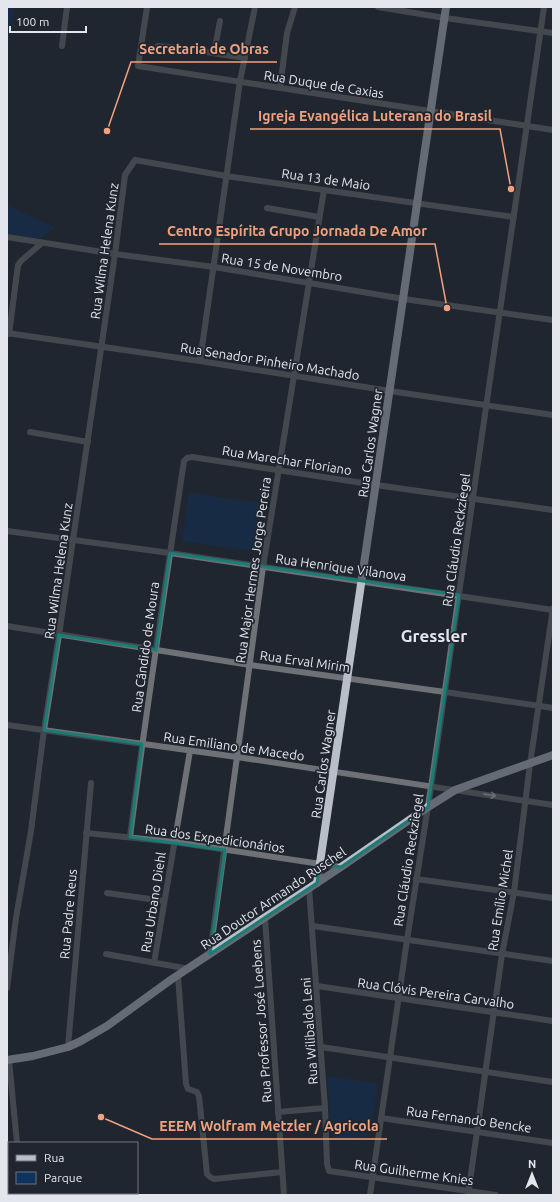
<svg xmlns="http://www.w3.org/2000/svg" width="560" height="1202" viewBox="0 0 560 1202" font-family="Ubuntu,sans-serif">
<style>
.green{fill:#0d335e}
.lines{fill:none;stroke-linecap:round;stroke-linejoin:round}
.minor{stroke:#6e7276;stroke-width:6}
.major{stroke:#b8bfc8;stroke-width:8}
.oneway{stroke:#c0c4c9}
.marked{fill:none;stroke:#1a7c74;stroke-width:3;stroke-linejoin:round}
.labels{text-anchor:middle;stroke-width:3.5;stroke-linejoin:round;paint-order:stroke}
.street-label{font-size:13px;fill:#e3e7ed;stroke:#20262f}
.district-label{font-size:17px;font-weight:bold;fill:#e3e7ed;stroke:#20262f}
.leader{fill:none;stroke:#f1a17d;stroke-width:1.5}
.callout-dot{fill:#f1a17d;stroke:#20262f;stroke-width:1.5}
.callout-label{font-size:14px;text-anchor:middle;font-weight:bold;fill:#f1a17d;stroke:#20262f;stroke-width:3.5;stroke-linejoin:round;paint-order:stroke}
</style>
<rect width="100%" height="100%" fill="#20262f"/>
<!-- green -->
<g class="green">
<path d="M7,7H14L7,45Z"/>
<path d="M7,205L55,228L40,239L7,233Z"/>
<path d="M189,493L261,503L254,551L182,541Z"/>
<path d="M327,1076L378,1084L370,1137L332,1140Z"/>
</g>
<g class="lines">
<!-- minor -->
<g class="minor">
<path d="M147,7L138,66L553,130"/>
<path d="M378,7L445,18L553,33"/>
<path d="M62,46L67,7"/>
<path d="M158,46L181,48L245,58"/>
<path d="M214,53L220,21"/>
<path d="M280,88L287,33L295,7"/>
<path d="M267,208L319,217"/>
<path d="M7,237L115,254L214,267L404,299L553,320"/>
<path d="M7,333L200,361L390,391L553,415"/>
<path d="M9,334L18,265L21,261L42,243"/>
<path d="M200,361L240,81L255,7"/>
<path d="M30,432L88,442"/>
<path d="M7,531L170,553L553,610"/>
<path d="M7,626L250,665L445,692L553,708"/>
<path d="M7,725L237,757L553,805"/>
<path d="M86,833L174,842L341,867"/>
<path d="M130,837C146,711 165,586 184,461L187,458L192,457L376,485L553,510"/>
<path d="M416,879L553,898"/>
<path d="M309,888L325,1108L327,1164L329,1171L496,1195"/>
<path d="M107,893L164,901"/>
<path d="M265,918L284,1195"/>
<path d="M313,926L553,961"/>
<path d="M106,954L189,969"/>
<path d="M210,954L263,567L324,190"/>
<path d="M154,963L190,751"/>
<path d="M178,976L186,1084L188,1089L197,1092L199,1096L207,1174L210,1177L214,1179L282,1172"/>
<path d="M317,986L553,1021"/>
<path d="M7,988L16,918L31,831L44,730L59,635L115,254L125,175L135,160L226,176L514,217"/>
<path d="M68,1047L91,783"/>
<path d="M321,1047L553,1082"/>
<path d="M9,1060L17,1143"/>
<path d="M278,1112L325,1108"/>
<path d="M381,1118L553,1143"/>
<path d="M7,1163H9"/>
<path d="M21,1193V1195"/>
<path d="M370,1195L407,940L431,787L544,7"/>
<path d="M468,1195L502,954L514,892L530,764L553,608"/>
</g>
<!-- major -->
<g class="major">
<path d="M317,883L446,7"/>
<path d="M7,1060L33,1056L68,1047L81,1041L107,1026L172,979L341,867L428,807L455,790L553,755"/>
</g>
</g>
<!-- one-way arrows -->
<defs><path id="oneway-shaft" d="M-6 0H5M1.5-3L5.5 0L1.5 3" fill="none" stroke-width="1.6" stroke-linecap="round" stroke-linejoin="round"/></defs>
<use class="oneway" href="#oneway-shaft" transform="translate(490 795) rotate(8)"/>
<!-- marked area -->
<path d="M0 0H560V1202H0ZM170,553L459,595L428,807L341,867L320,864L317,883L210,954L225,850L130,837L142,744L44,730L59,635L156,650Z" fill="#20262f" fill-opacity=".55" fill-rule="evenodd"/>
<path class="marked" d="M170,553L459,595L428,807L341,867L320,864L317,883L210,954L225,850L130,837L142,744L44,730L59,635L156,650Z"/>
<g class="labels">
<!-- street labels -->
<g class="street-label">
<text transform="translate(324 84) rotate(9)" y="5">Rua Duque de Caxias</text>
<text transform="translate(326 179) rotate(8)" y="5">Rua 13 de Maio</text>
<text transform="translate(104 251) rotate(-82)" y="5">Rua Wilma Helena Kunz</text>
<text transform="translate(282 267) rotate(9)" y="5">Rua 15 de Novembro</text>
<text transform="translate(270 361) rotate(9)" y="5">Rua Senador Pinheiro Machado</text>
<text transform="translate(370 443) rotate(-82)" y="5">Rua Carlos Wagner</text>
<text transform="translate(287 460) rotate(9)" y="5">Rua Marechar Floriano</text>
<text transform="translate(456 540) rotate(-82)" y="5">Rua Cláudio Reckziegel</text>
<text transform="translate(341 567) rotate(8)" y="5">Rua Henrique Vilanova</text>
<text transform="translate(253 570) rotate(-82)" y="5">Rua Major Hermes Jorge Pereira</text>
<text transform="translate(58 571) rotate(-82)" y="5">Rua Wilma Helena Kunz</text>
<text transform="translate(145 647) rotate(-82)" y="5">Rua Cândido de Moura</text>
<text transform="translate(305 661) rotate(8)" y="5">Rua Erval Mirim</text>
<text transform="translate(234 746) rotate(8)" y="5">Rua Emiliano de Macedo</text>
<text transform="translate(323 764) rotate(-82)" y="5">Rua Carlos Wagner</text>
<text transform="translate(215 838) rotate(8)" y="5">Rua dos Expedicionários</text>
<text transform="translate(408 860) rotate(-81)" y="5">Rua Cláudio Reckziegel</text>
<text transform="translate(273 898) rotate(-34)" y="5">Rua Doutor Armando Ruschel</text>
<text transform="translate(500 900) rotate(-81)" y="5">Rua Emílio Michel</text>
<text transform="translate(153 902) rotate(-81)" y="5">Rua Urbano Diehl</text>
<text transform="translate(68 914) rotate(-85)" y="5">Rua Padre Reus</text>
<text transform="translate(436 993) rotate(8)" y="5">Rua Clóvis Pereira Carvalho</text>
<text transform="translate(261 1021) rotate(-94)" y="5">Rua Professor José Loebens</text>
<text transform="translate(309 1031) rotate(-94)" y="5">Rua Wilibaldo Leni</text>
<text transform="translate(469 1119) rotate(8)" y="5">Rua Fernando Bencke</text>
<text transform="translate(414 1172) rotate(8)" y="5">Rua Guilherme Knies</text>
</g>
<!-- district labels -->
<g class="district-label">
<text x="434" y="642">Gressler</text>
</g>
</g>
<!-- callouts -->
<path class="leader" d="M107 131L131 62H277M511 189L500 129H250M447 308L435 244H159M101 1117L152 1139H387"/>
<g class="callout-dot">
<circle cx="107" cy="131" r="4"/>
<circle cx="511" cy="189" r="4"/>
<circle cx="447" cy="308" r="4"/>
<circle cx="101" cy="1117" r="4"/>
</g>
<g class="callout-label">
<text x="204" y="54">Secretaria de Obras</text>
<text x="375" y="121">Igreja Evangélica Luterana do Brasil</text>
<text x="297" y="236">Centro Espírita Grupo Jornada De Amor</text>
<text x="269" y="1131">EEEM Wolfram Metzler / Agricola</text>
</g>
<!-- border -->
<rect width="560" height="1202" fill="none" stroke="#e3e7ed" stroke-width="16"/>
<!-- legend -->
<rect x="8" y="1142" width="130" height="52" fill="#20262f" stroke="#6e737b"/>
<rect x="16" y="1155" width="20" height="6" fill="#b8bfc8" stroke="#6e737b"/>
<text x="44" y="1162" font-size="12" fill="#e3e7ed">Rua</text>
<rect x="16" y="1172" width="20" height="12" fill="#0d335e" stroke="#6e737b"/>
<text x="44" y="1182" font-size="12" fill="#e3e7ed">Parque</text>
<!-- north arrow -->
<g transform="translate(532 1174)" stroke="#20262f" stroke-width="3" paint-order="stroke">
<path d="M0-3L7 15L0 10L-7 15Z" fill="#e3e7ed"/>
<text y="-6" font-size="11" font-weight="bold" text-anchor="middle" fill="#e3e7ed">N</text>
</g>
<!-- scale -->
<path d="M10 26v6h76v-6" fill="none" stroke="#e3e7ed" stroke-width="2"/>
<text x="16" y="26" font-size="12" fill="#e3e7ed" stroke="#20262f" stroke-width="3" paint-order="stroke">100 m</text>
</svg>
